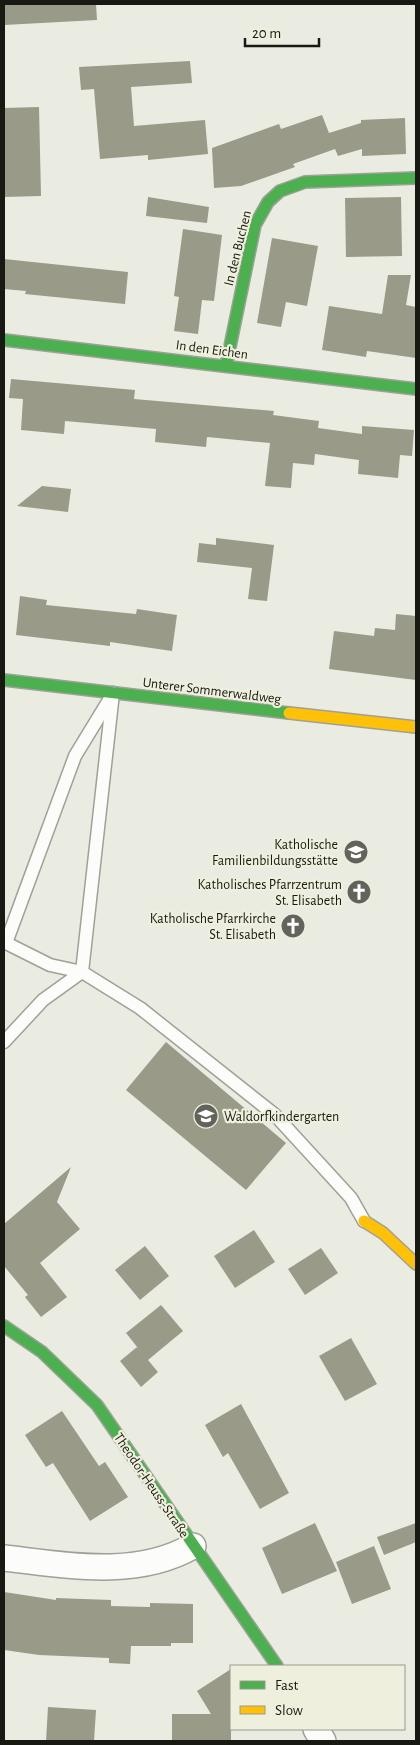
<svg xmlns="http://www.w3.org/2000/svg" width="420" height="1745" viewBox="0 0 420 1745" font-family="'Alegreya Sans',sans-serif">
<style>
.building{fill:#999a87}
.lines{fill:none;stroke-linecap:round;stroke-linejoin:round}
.lane-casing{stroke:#9fa098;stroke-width:15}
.street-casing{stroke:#9fa098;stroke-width:28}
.fast-casing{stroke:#9fa098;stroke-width:14}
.slow-casing{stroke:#9fa098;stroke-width:14}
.lane{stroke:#fcfcfa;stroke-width:12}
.street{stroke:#fcfcfa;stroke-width:25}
.fast{stroke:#4caf50;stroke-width:11}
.slow{stroke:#ffc107;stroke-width:11}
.labels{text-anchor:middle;stroke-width:4.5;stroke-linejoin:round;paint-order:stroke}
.street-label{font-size:14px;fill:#191913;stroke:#eef0dd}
.poi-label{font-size:14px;fill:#191913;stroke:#eef0dd;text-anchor:end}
</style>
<rect width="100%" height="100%" fill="#eaece1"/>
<!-- building -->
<g class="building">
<path d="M4,4H96L97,20L4,25Z"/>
<path d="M190,61L192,83L131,87L134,126L205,120L208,154L148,160V155L100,159L94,89L81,90L79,67Z"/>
<path d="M39,107L41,196L4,197V108Z"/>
<path d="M322,115L329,133L361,123V120L405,118L406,154L362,156V149L338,156L335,149L293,164L295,167L241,186L214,188L212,148L279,124L281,129Z"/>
<path d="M148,197L209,207L207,223L146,216Z"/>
<path d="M401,197L402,256L346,257L345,198Z"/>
<path d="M183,229L222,235L214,301L202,300L198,334L174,331L179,297L174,296Z"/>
<path d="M272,238L318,246L307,306L286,302L281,327L257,323Z"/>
<path d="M4,259L128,272L125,304L25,294L26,291L4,289Z"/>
<path d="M388,275H411L406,305L416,307V358L367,351L366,357L322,350L329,306L382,314Z"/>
<path d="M11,379L135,390L134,399L274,411L273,415L319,421L318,428L362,434V426L414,430L412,456L400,455L398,478L358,474L359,460L315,454L314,465L293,463L291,488L265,486L270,443L207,437L206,447L155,442L156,429L65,421L64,434L21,430L23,399L9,398Z"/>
<path d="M42,486L71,489L68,512L17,506Z"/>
<path d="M216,538L274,545L267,601L248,599L252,568L197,562L199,543L216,545Z"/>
<path d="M20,596L47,600L46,605L136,614L137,609L177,615L172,651L110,642V646L16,635Z"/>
<path d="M396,614L416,616V680L329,669L334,631L374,636L375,628L395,630Z"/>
<path d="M166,1042L286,1143L246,1190L126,1090Z"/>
<path d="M71,1167L57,1202L80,1229L40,1263L67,1297L41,1317L25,1297L28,1295L4,1266V1224Z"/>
<path d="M254,1230L275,1262L235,1288L214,1256Z"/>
<path d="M145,1246L169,1276L140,1300L115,1270Z"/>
<path d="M321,1248L338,1273L305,1295L288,1269Z"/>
<path d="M161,1305L183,1331L148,1360L158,1372L141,1387L120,1361L137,1347L142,1353L126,1333Z"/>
<path d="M351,1338L377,1384L345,1401L319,1356Z"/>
<path d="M241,1404L289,1493L260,1509L228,1453L223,1457L205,1425Z"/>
<path d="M62,1411L99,1466L105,1462L128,1497L90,1521L53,1463L46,1467L25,1435Z"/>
<path d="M315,1523L337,1571L282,1594L262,1548Z"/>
<path d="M416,1523V1542L384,1555L377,1537Z"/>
<path d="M374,1546L391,1589L352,1604L336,1562Z"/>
<path d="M4,1592L56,1600V1598L111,1600V1606L150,1607V1603L193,1604V1643H171V1646H131L130,1664L109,1663V1658L39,1655L4,1650Z"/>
<path d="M231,1669V1741H172V1714H211L197,1691Z"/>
<path d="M48,1707L96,1710L94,1741H46Z"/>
</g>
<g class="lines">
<defs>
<g id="lane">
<path d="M113,693L82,972L140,1008L275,1115L351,1198L364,1221"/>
<path d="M4,1042L43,1000L82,972L50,965L6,943L75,756L111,697"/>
</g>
<g id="street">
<path d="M4,1558C66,1565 136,1579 193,1546"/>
<path d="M316,1729L323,1741"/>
</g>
<g id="fast">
<path d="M4,340L416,389"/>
<path d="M226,366L255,225L268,202L280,191L305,182L416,178"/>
<path d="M4,680L289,713"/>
<path d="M4,1326L42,1352L97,1405L277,1666"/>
</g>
<g id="slow">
<path d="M289,713L416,727"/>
<path d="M364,1221L383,1233L416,1264"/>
</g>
</defs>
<!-- lane casing -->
<use href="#lane" class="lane-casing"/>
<!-- street casing -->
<use href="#street" class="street-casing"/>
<!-- fast casing -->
<use href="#fast" class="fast-casing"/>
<!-- slow casing -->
<use href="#slow" class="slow-casing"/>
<!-- lane -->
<use href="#lane" class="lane"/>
<!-- street -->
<use href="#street" class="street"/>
<!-- fast -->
<use href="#fast" class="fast"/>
<!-- slow -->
<use href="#slow" class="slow"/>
</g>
<!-- icons -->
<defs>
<symbol id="school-disc" viewBox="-11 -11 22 22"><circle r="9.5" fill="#62635b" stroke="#eef0dd"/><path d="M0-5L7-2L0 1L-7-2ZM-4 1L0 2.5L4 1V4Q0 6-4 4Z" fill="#fff"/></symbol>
<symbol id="church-disc" viewBox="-11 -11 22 22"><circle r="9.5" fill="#62635b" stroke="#eef0dd"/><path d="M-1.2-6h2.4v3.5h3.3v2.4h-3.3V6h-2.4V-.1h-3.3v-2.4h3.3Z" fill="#fff"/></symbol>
</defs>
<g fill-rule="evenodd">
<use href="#school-disc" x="342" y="838" width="28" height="28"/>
<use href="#church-disc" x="345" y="878" width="28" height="28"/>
<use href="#church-disc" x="279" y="912" width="28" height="28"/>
<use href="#school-disc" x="192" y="1102" width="28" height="28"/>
</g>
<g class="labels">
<!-- street labels -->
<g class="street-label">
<text transform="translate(237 248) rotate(-76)" y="5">In den Buchen</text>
<text transform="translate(212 349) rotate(8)" y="5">In den Eichen</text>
<text transform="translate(212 690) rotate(7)" y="5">Unterer Sommerwaldweg</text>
<text transform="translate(152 1485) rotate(56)" y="5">Theodor-Heuss-Straße</text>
</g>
<!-- poi labels -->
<g class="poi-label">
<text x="338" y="849">Katholische<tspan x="338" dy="16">Familienbildungsstätte</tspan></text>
<text x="342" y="889">Katholisches Pfarrzentrum<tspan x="342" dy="16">St. Elisabeth</tspan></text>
<text x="276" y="923">Katholische Pfarrkirche<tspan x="276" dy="16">St. Elisabeth</tspan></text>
<text x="224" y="1121" text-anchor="start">Waldorfkindergarten</text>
</g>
</g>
<!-- border -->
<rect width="420" height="1745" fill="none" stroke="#191913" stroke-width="10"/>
<!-- legend -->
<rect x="230" y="1665" width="175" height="65" fill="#eef0dd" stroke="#999a8c"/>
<rect x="240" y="1681" width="25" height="8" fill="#4caf50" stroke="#999a8c"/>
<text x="275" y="1690" font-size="15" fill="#191913">Fast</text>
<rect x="240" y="1706" width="25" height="8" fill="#ffc107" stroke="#999a8c"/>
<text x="275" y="1715" font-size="15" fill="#191913">Slow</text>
<!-- scale -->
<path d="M245 38v8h74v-8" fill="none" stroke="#191913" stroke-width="2.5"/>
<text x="252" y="38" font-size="15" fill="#191913" stroke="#eef0dd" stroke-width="4" paint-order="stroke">20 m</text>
</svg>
